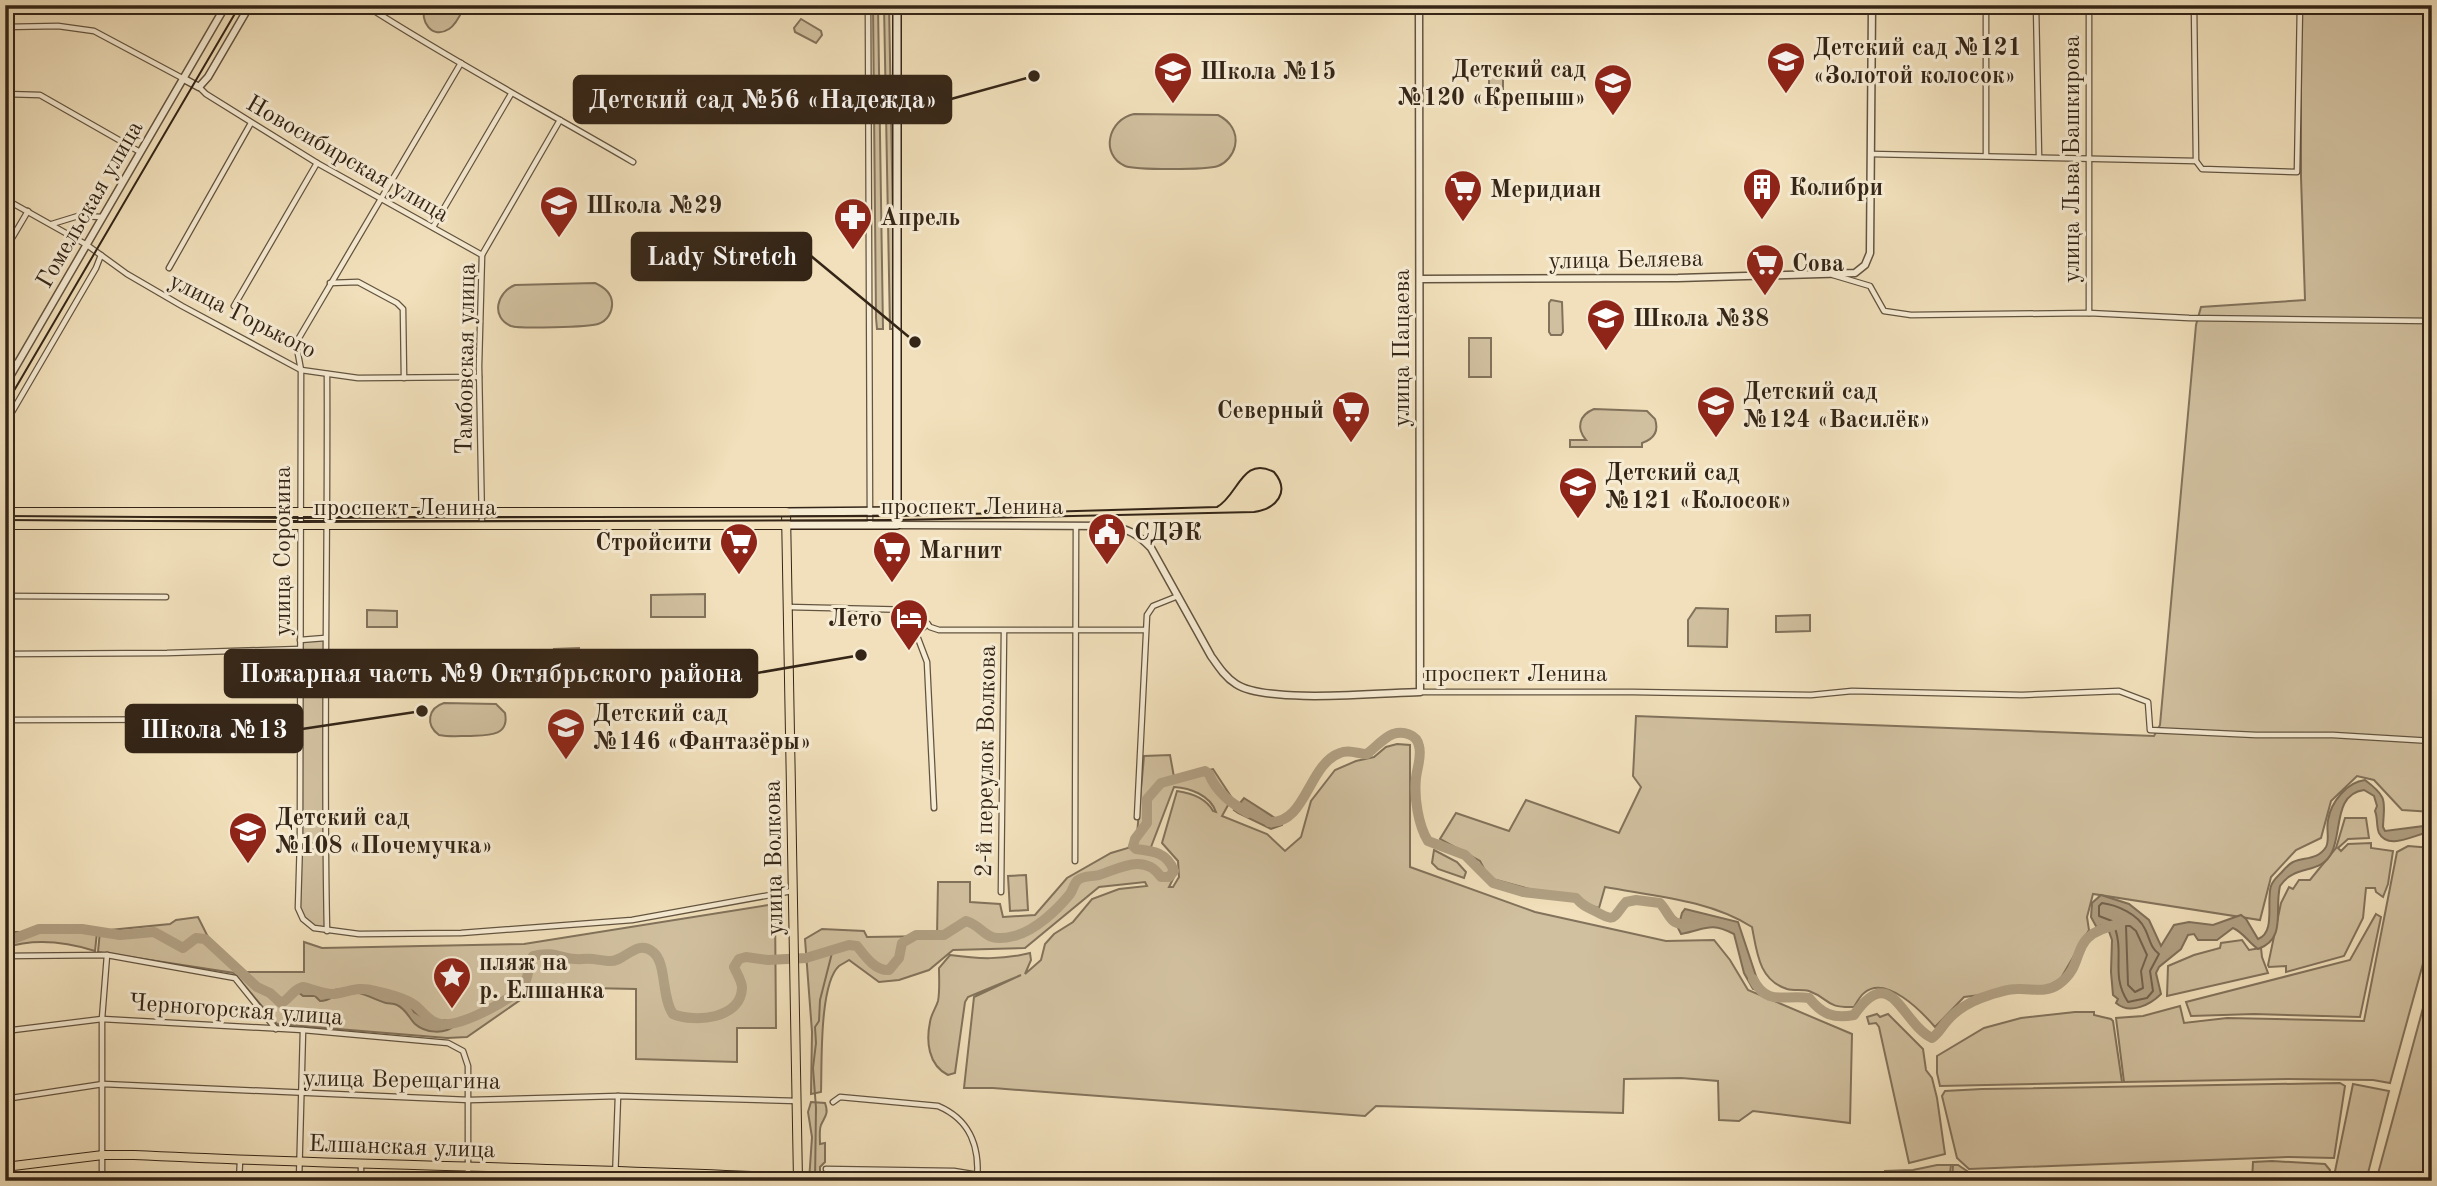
<svg xmlns="http://www.w3.org/2000/svg" width="2437" height="1186" viewBox="0 0 2437 1186" font-family="'Old Standard TT',serif">
<style>
.green{fill:#d1c09f;stroke:#82725b;stroke-width:2;fill-rule:evenodd}
.water{fill:#b1a083;stroke:#7f6f58;stroke-width:2}
.lines{fill:none;stroke-linecap:round;stroke-linejoin:round}
.shore{stroke:#72624d;stroke-width:2}
.stream{stroke:#7f6f58;stroke-width:2}
.river{stroke:#b1a083;stroke-width:10}
.minor-casing{stroke:#635440;stroke-width:7}
.tertiary-casing{stroke:#635440;stroke-width:9}
.secondary-casing{stroke:#342517;stroke-width:10}
.primary-casing{stroke:#342517;stroke-width:10}
.minor{stroke:#f6ebd3;stroke-width:4.5}
.tertiary{stroke:#f6ebd3;stroke-width:6}
.secondary{stroke:#f6ebd3;stroke-width:7}
.primary{stroke:#f1e0bb;stroke-width:8}
.tram{stroke:#342517;stroke-width:2}
.labels{text-anchor:middle;stroke-width:6;stroke-linejoin:round;paint-order:stroke}
.poi-label{font-size:24px;font-weight:bold;fill:#342517;stroke:#f6ebd3;text-anchor:start}
.street-label{font-size:24px;fill:#342517;stroke:#f6ebd3}
.leader{fill:none;stroke:#342517;stroke-width:2.5}
.callout-dot{fill:#342517;stroke:#f6ebd3;stroke-width:2.5}
.callout{fill:#342517;stroke:#342517;stroke-width:2.5}
.callout-label{font-size:26px;text-anchor:middle;font-weight:bold;fill:#fff}
</style>
<rect width="100%" height="100%" fill="#f1e0bb"/>
<filter id="stains"><feTurbulence type="fractalNoise" baseFrequency=".00286" numOctaves="4"/><feColorMatrix values="0 0 0 0 .2 0 0 0 0 .09 0 0 0 0 .02 0 0 0 .5 -.17"/></filter>
<radialGradient id="worn" r=".72"><stop offset=".6" stop-color="#630" stop-opacity="0"/><stop offset="1" stop-color="#630" stop-opacity=".3"/></radialGradient>
<!-- green -->
<g class="green">
<path d="M425,5H465C461,13 457,24 449,29C432,40 419,21 425,5Z"/>
<path d="M873,5H878L883,329H877L876,318Z"/>
<path d="M884,5H889L895,329H890Z"/>
<path d="M1105,5H1169V11L1105,12Z"/>
<path d="M2301,5H2432V812L2402,810L2374,780L2357,776L2331,801L2321,838L2296,850L2271,877L2260,920L2093,894L2087,917L2089,930L2061,978L2047,987L1964,997L1935,1027C1922,1012 1886,974 1864,993C1860,996 1857,1002 1854,1007C1824,1008 1831,999 1809,991C1802,989 1794,991 1787,989C1759,980 1757,953 1752,927C1710,900 1654,896 1605,887L1599,908L1489,878L1480,861L1440,839L1456,813L1509,831L1526,800L1619,833L1641,787L1633,776L1636,716L2154,736L2160,725L2196,325L2201,307L2305,300L2301,177Z"/>
<path d="M801,19L821,31L822,35L816,43L795,32L794,28Z"/>
<rect x="1489" y="76" width="14" height="31"/>
<path d="M1134,114L1218,115C1230,121 1238,132 1235,146C1233,155 1226,163 1218,166C1207,170 1135,170 1125,166C1099,154 1109,119 1134,114Z"/>
<path d="M595,283C604,287 611,292 612,302C613,312 607,321 598,324C589,327 519,329 511,326C490,317 497,292 515,285Z"/>
<path d="M1551,300L1562,302L1563,332L1561,335H1551L1549,332V303Z"/>
<rect x="1469" y="338" width="22" height="39"/>
<path d="M1594,409L1647,411L1655,419C1659,431 1654,439 1642,443V447H1570V440H1586C1576,428 1579,415 1594,409Z"/>
<path d="M705,594V617H651V595Z"/>
<path d="M1696,608L1728,609L1727,647L1688,646V620Z"/>
<path d="M367,610L397,611V627H367Z"/>
<path d="M1810,615V631L1776,632V616Z"/>
<path d="M325,638L327,931L308,924L298,908L300,640Z"/>
<path d="M579,648L580,668L555,669L554,649Z"/>
<path d="M444,703L496,704L505,713C510,738 485,735 468,736C459,736 449,737 439,735C425,725 428,708 444,703Z"/>
<path d="M1397,744L1410,745V867L1535,912L1666,941L1714,940L1730,960L1748,990L1852,1034L1850,1123L1753,1111L1739,1121L1719,1120L1718,1081L1681,1078L1624,1079L1623,1113L1376,1106L1365,1116L993,1088H964L974,997L1021,975L968,997L965,1002L955,1073L948,1075C928,1065 926,1041 930,1022C931,1014 936,1008 938,1001C940,991 939,978 939,968L950,955C978,959 1002,960 1030,953L1031,960L1025,974L1041,960L1045,944L1054,934L1073,922L1092,899L1119,889L1147,886L1145,882L1099,887L1025,948L953,950L929,970L899,980L879,982L849,960C846,962 842,964 839,966C819,984 822,1065 821,1092L811,1094L812,1032L805,939L822,929L864,931L867,937L937,936L938,882H970V902L1000,904L1003,917L1035,915L1067,878L1111,853L1128,848L1137,834L1144,756L1170,755L1174,777L1213,769L1232,798L1222,816L1267,834L1285,851L1301,837L1311,801L1335,770L1356,761L1374,757L1386,747ZM1174,787C1190,788 1210,795 1216,812L1213,811C1206,798 1191,793 1177,791L1162,843L1178,861L1179,877L1173,887H1169L1175,875L1172,860L1151,847Z"/>
<path d="M2345,818H2366L2369,838L2348,839L2338,848L2341,851L2348,844L2371,843V848L2393,851L2388,884L2383,897L2376,892L2375,888H2366L2363,918L2344,956L2286,972V966L2269,967L2268,965L2281,903L2289,887L2293,889L2299,880H2310L2336,848Z"/>
<path d="M2408,846L2432,848V931L2390,1083L2373,1080L2289,1079L2124,1082L2116,1018L2143,1016L2180,1006L2184,1023L2227,1018L2364,1021L2397,852Z"/>
<path d="M1434,850L1457,862L1466,872L1464,878L1438,869L1432,863Z"/>
<path d="M1026,875L1028,910L1010,911L1008,876Z"/>
<path d="M775,904L776,1028H737V1062L636,1059V989L539,987L467,1037L447,1038L277,1024L234,973L98,952L100,931L170,924L176,920L198,917L208,937L241,972H304V942L322,948L524,944Z"/>
<path d="M2376,914L2381,917L2360,1017L2254,1014L2191,1016L2186,1002L2350,960Z"/>
<path d="M79,926L93,929V932H97L95,951C66,942 34,938 5,948V932H37Z"/>
<path d="M2242,940L2249,950L2261,948L2262,957L2268,973L2167,996L2168,966L2194,955L2220,948L2221,943Z"/>
<path d="M2432,975V1181H2376Z"/>
<path d="M2075,1012H2094V1015L2111,1019L2113,1021L2122,1082L1940,1086L1937,1073V1056L1984,1028L2021,1018Z"/>
<path d="M1877,1014L1880,1017L1888,1014L1923,1049L1926,1070L1932,1078L1937,1098L1945,1154L1909,1163L1879,1027L1876,1023L1869,1024L1867,1017Z"/>
<path d="M2340,1083L2345,1086L2334,1158L2289,1157L1969,1169L1957,1158L1942,1096L1945,1091L1982,1089Z"/>
<path d="M2353,1084L2389,1091L2366,1181H2333Z"/>
<path d="M811,1102L825,1103C829,1114 825,1116 821,1125C819,1130 820,1139 820,1144L825,1143V1162L820,1167V1181H809L812,1137L808,1112Z"/>
<path d="M2272,1161L2325,1164L2330,1170L2328,1181H2252L2253,1162Z"/>
<path d="M1937,1165H1951L1949,1181H1886L1885,1171L1913,1170Z"/>
<path d="M1953,1165H1958L1970,1173V1181H1952Z"/>
</g>
<!-- water -->
<g class="water">
<path d="M2365,780C2389,798 2384,801 2383,827L2385,831L2432,825V832C2418,832 2389,852 2379,833C2376,826 2378,818 2375,811L2377,806L2374,796L2364,790C2334,794 2342,831 2332,852C2321,876 2295,863 2280,886C2274,910 2287,939 2258,949C2248,942 2244,933 2233,928L2217,940H2198L2194,934L2188,935L2181,949L2159,967L2156,973L2161,994C2150,1005 2130,1015 2116,1003L2118,999L2113,995L2111,972L2112,940L2107,926L2101,925L2097,928L2091,917L2092,903L2101,895L2129,904L2149,920L2161,946L2174,925L2189,922L2213,925L2241,915L2246,919L2258,939C2276,933 2266,901 2271,886C2273,880 2277,877 2281,873C2285,869 2287,865 2293,862C2304,857 2318,860 2326,847C2330,840 2326,829 2328,820C2331,802 2347,782 2365,780Z"/>
<path d="M1244,798L1275,818L1283,820L1282,825L1271,829L1238,813L1234,810Z"/>
<path d="M1685,909L1738,922L1761,991L1753,989L1744,973L1734,934C1709,921 1705,930 1681,934L1678,928L1682,913Z"/>
<path d="M303,987L317,989L322,992L347,988L390,992L393,999L409,1003L414,1012L434,1024L444,1020L453,1022L455,1025C445,1035 425,1033 415,1024C409,1018 406,1009 397,1005C393,1003 390,1004 386,1003C372,999 355,987 339,994C332,997 329,1001 320,1001L315,996H303L297,991Z"/>
</g>
<g class="lines">
<!-- shore -->
<g class="shore">
<path d="M2102,903C2117,905 2138,914 2145,929C2150,939 2150,947 2159,954L2150,971L2153,991L2147,998L2128,1002C2109,973 2127,952 2112,921L2099,916V906Z"/>
<path d="M2126,926H2130L2136,931L2147,955L2141,971L2143,988L2135,992L2128,985Z"/>
</g>
<!-- stream -->
<path class="stream" d="M815,1181L816,1108L813,1068L816,1043L815,1027L819,1021L820,1000L833,949"/>
<!-- river -->
<g class="river">
<path d="M1269,822C1306,825 1308,764 1340,753C1349,749 1358,754 1367,754C1375,748 1383,738 1393,734C1403,731 1417,734 1419,746C1422,756 1417,768 1416,778C1414,797 1418,825 1428,841L1465,855L1493,883L1523,892L1576,898C1583,906 1587,907 1595,911C1616,923 1612,918 1626,902L1636,900L1660,903C1673,918 1668,925 1692,925"/>
<path d="M5,942L39,929H82L120,935L154,932L183,948L196,938L205,939L257,987L270,993L281,1003C290,999 293,989 303,987C312,989 326,995 334,994C352,991 357,986 376,991C389,994 406,998 416,1006C423,1012 428,1020 437,1023C457,1030 509,1001 523,986C530,977 527,965 533,956C555,950 565,961 582,959C596,958 595,960 608,961C625,963 636,938 653,952C667,963 661,997 673,1014C695,1023 741,1019 742,988C742,981 737,974 734,967L739,959L746,957L768,960L806,958L849,945L857,946C865,956 875,971 889,970L899,958L902,943L916,935H944L966,921C986,927 983,944 1014,936C1035,931 1057,910 1070,894C1073,890 1074,883 1078,880C1084,875 1092,877 1099,875C1120,868 1145,853 1161,877H1169L1174,871C1167,852 1153,851 1136,849L1133,846L1135,839L1147,823V799L1161,783L1205,771L1209,774C1216,792 1231,803 1248,813"/>
<path d="M1753,979C1767,1007 1785,994 1809,998C1822,1014 1833,1019 1854,1015C1892,961 1901,1023 1932,1038C1939,1033 1941,1028 1946,1022C1955,1011 1968,1003 1981,998C1992,994 2006,989 2017,989C2033,988 2044,994 2059,984C2090,961 2064,936 2119,924"/>
</g>
<defs>
<g id="minor">
<path d="M365,5C452,61 544,110 633,162"/>
<path d="M868,5L870,525"/>
<path d="M2036,5L2039,157"/>
<path d="M2089,5V313"/>
<path d="M2194,5L2196,161L2202,169L2297,172L2300,5"/>
<path d="M5,27L58,26L94,31L184,79"/>
<path d="M461,63L296,343L301,370L300,839L298,908L303,919L314,928L359,934L461,933L632,920L792,891"/>
<path d="M199,87L206,94L317,163L482,255"/>
<path d="M5,94L40,95L140,152"/>
<path d="M1871,154L2196,161"/>
<path d="M1986,156V5"/>
<path d="M5,199L87,245L127,274L182,306L301,370L358,378L479,377"/>
<path d="M52,224L78,216L103,217"/>
<path d="M433,227L511,94"/>
<path d="M5,250L28,211"/>
<path d="M169,268L251,123"/>
<path d="M1833,275L1870,286L1884,311L1911,315L2089,313L2189,318L2432,321"/>
<path d="M330,283L358,282L397,303L403,309L404,378"/>
<path d="M234,306L317,163"/>
<path d="M5,358L17,364"/>
<path d="M327,374C328,559 323,745 327,931"/>
<path d="M5,424L96,268L101,255"/>
<path d="M482,525L479,366L482,255L560,120"/>
<path d="M5,596L166,597"/>
<path d="M788,607L915,610L930,627L939,630H1145"/>
<path d="M903,611C904,623 904,628 916,633L928,624"/>
<path d="M916,633L927,662L934,808"/>
<path d="M300,640L325,638"/>
<path d="M5,654L167,653L300,649"/>
<path d="M1420,692H1633L1811,695L1852,691L2022,695L2119,691L2148,702L2150,730L2256,735H2333L2432,741"/>
<path d="M5,720L299,719"/>
<path d="M1137,817L1147,615L1153,606L1178,596"/>
<path d="M300,839L312,846H325"/>
<path d="M1075,861L1076,526"/>
<path d="M1001,892L1004,631"/>
<path d="M5,956L107,955L235,978L276,1029"/>
<path d="M5,1031L102,1019L303,1030L448,1043L463,1051L468,1066V1181"/>
<path d="M5,1099L103,1084L469,1100L618,1096L797,1101"/>
<path d="M833,1102L840,1097L938,1106C971,1120 980,1147 977,1181"/>
<path d="M826,1169L954,1171L978,1175L1131,1181"/>
<path d="M1585,1178L1779,1181"/>
<path d="M102,1181V1019L107,955"/>
<path d="M239,1181L240,1161"/>
<path d="M299,1181L303,1030"/>
<path d="M361,1181V1164"/>
<path d="M615,1181L618,1096"/>
<path d="M1484,1181L1558,1179"/>
</g>
<g id="tertiary">
<path d="M184,79L199,87L208,77L250,5"/>
<path d="M1421,279L1678,278L1855,273L1865,265L1870,253L1872,5"/>
<path d="M5,385L226,5"/>
<path d="M897,525L1108,526C1127,528 1138,534 1151,548L1211,656C1218,666 1225,677 1236,684C1266,704 1380,693 1420,692L1419,5"/>
</g>
<g id="secondary">
<path d="M786,512L897,511"/>
<path d="M786,525H897V5"/>
</g>
<g id="primary">
<path d="M5,512H786L798,1181"/>
<path d="M5,525H786"/>
<path d="M5,1167L103,1155H134C356,1166 577,1167 798,1178"/>
</g>
</defs>
<!-- minor casing -->
<use href="#minor" class="minor-casing"/>
<!-- tertiary casing -->
<use href="#tertiary" class="tertiary-casing"/>
<!-- secondary casing -->
<use href="#secondary" class="secondary-casing"/>
<!-- primary casing -->
<use href="#primary" class="primary-casing"/>
<!-- minor -->
<use href="#minor" class="minor"/>
<!-- tertiary -->
<use href="#tertiary" class="tertiary"/>
<!-- secondary -->
<use href="#secondary" class="secondary"/>
<!-- primary -->
<use href="#primary" class="primary"/>
<!-- tram -->
<g class="tram">
<path d="M5,406L240,5"/>
<path d="M5,516L300,518L897,516L1217,507C1238,496 1242,455 1274,472C1291,492 1276,509 1254,512L897,520L300,522L5,520"/>
</g>
</g>
<!-- icons -->
<defs>
<symbol id="school-pin" viewBox="-11 -11 22 30"><path d="M0 17L-7.5 6A9.5 9.5 0 1 1 7.5 6Z" fill="#8f2418" stroke="#f6ebd3"/><path d="M0-5L7-2L0 1L-7-2ZM-4 1L0 2.5L4 1V4Q0 6-4 4Z" fill="#fff"/></symbol>
<symbol id="building-pin" viewBox="-11 -11 22 30"><path d="M0 17L-7.5 6A9.5 9.5 0 1 1 7.5 6Z" fill="#8f2418" stroke="#f6ebd3"/><path d="M-4-6H4V6H1V3H-1V6H-4ZM-2.5-4.3h1.7v1.8h-1.7ZM.8-4.3h1.7v1.8H.8ZM-2.5-1h1.7V.8h-1.7ZM.8-1h1.7V.8H.8Z" fill="#fff"/></symbol>
<symbol id="supermarket-pin" viewBox="-11 -11 22 30"><path d="M0 17L-7.5 6A9.5 9.5 0 1 1 7.5 6Z" fill="#8f2418" stroke="#f6ebd3"/><path d="M-6-5.5h2.5l.6 2H6L4.5 2H-2.5L-4.4-4H-6ZM-1.5 3.2a1.3 1.3 0 1 0 .1 0ZM3 3.2a1.3 1.3 0 1 0 .1 0Z" fill="#fff"/></symbol>
<symbol id="pharmacy-pin" viewBox="-11 -11 22 30"><path d="M0 17L-7.5 6A9.5 9.5 0 1 1 7.5 6Z" fill="#8f2418" stroke="#f6ebd3"/><path d="M-2-6h4v4h4v4h-4v4h-4v-4h-4v-4h4Z" fill="#fff"/></symbol>
<symbol id="civic-pin" viewBox="-11 -11 22 30"><path d="M0 17L-7.5 6A9.5 9.5 0 1 1 7.5 6Z" fill="#8f2418" stroke="#f6ebd3"/><path d="M-.6-6.5H3V-4.5H.6V-3L4-1V1h2V6H-6V1h2V-1L-.6-3ZM-1.2 2.5V6h2.4V2.5Z" fill="#fff"/></symbol>
<symbol id="hotel-pin" viewBox="-11 -11 22 30"><path d="M0 17L-7.5 6A9.5 9.5 0 1 1 7.5 6Z" fill="#8f2418" stroke="#f6ebd3"/><path d="M-6-4.5h1.5V1H6V5H4.5V3h-9V5H-6ZM-4 0a1.8 1.8 0 1 1 3.6 0ZM.5 0V-2.5h3Q6-2.5 6 0Z" fill="#fff"/></symbol>
<symbol id="sight-pin" viewBox="-11 -11 22 30"><path d="M0 17L-7.5 6A9.5 9.5 0 1 1 7.5 6Z" fill="#8f2418" stroke="#f6ebd3"/><path d="M0-6L1.8-2.2L6-1.7L2.9 1.2L3.7 5.4L0 3.3L-3.7 5.4L-2.9 1.2L-6-1.7L-1.8-2.2Z" fill="#fff"/></symbol>
</defs>
<g fill-rule="evenodd">
<use href="#school-pin" x="1764" y="39" width="44" height="60"/>
<use href="#school-pin" x="1151" y="49" width="44" height="60"/>
<use href="#school-pin" x="1591" y="61" width="44" height="60"/>
<use href="#building-pin" x="1740" y="165" width="44" height="60"/>
<use href="#supermarket-pin" x="1441" y="167" width="44" height="60"/>
<use href="#school-pin" x="537" y="183" width="44" height="60"/>
<use href="#pharmacy-pin" x="831" y="195" width="44" height="60"/>
<use href="#supermarket-pin" x="1743" y="241" width="44" height="60"/>
<use href="#school-pin" x="1584" y="296" width="44" height="60"/>
<use href="#school-pin" x="1694" y="383" width="44" height="60"/>
<use href="#supermarket-pin" x="1329" y="388" width="44" height="60"/>
<use href="#school-pin" x="1556" y="464" width="44" height="60"/>
<use href="#civic-pin" x="1085" y="510" width="44" height="60"/>
<use href="#supermarket-pin" x="717" y="520" width="44" height="60"/>
<use href="#supermarket-pin" x="870" y="528" width="44" height="60"/>
<use href="#hotel-pin" x="887" y="596" width="44" height="60"/>
<use href="#school-pin" x="544" y="705" width="44" height="60"/>
<use href="#school-pin" x="226" y="809" width="44" height="60"/>
<use href="#sight-pin" x="430" y="954" width="44" height="60"/>
</g>
<g class="labels">
<!-- poi labels -->
<g class="poi-label">
<text x="1813" y="55">Детский сад №121<tspan x="1813" dy="28">«Золотой колосок»</tspan></text>
<text x="1586" y="77" text-anchor="end">Детский сад<tspan x="1586" dy="28">№120 «Крепыш»</tspan></text>
<text x="1200" y="79">Школа №15</text>
<text x="1789" y="195">Колибри</text>
<text x="1490" y="197">Меридиан</text>
<text x="586" y="213">Школа №29</text>
<text x="880" y="225">Апрель</text>
<text x="1792" y="271">Сова</text>
<text x="1633" y="326">Школа №38</text>
<text x="1743" y="399">Детский сад<tspan x="1743" dy="28">№124 «Василёк»</tspan></text>
<text x="1324" y="418" text-anchor="end">Северный</text>
<text x="1605" y="480">Детский сад<tspan x="1605" dy="28">№121 «Колосок»</tspan></text>
<text x="1134" y="540">СДЭК</text>
<text x="712" y="550" text-anchor="end">Стройсити</text>
<text x="919" y="558">Магнит</text>
<text x="882" y="626" text-anchor="end">Лето</text>
<text x="593" y="721">Детский сад<tspan x="593" dy="28">№146 «Фантазёры»</tspan></text>
<text x="275" y="825">Детский сад<tspan x="275" dy="28">№108 «Почемучка»</tspan></text>
<text x="479" y="970">пляж на<tspan x="479" dy="28">р. Елшанка</tspan></text>
</g>
<!-- street labels -->
<g class="street-label">
<text transform="translate(348 158) rotate(30)" y="8">Новосибирская улица</text>
<text transform="translate(2071 159) rotate(-90)" y="8">улица Льва Башкирова</text>
<text transform="translate(89 204) rotate(-60)" y="8">Гомельская улица</text>
<text transform="translate(1626 259) rotate(-1)" y="8">улица Беляева</text>
<text transform="translate(243 315) rotate(27)" y="8">улица Горького</text>
<text transform="translate(1401 348) rotate(-90)" y="8">улица Пацаева</text>
<text transform="translate(465 359) rotate(-89)" y="8">Тамбовская улица</text>
<text x="972" y="514">проспект Ленина</text>
<text x="405" y="515">проспект Ленина</text>
<text transform="translate(282 551) rotate(-90)" y="8">улица Сорокина</text>
<text x="1516" y="681">проспект Ленина</text>
<text transform="translate(985 761) rotate(-89)" y="8">2-й переулок Волкова</text>
<text transform="translate(773 858) rotate(-91)" y="8">улица Волкова</text>
<text transform="translate(236 1009) rotate(4)" y="8">Черногорская улица</text>
<text transform="translate(402 1079) rotate(1)" y="8">улица Верещагина</text>
<text transform="translate(402 1146) rotate(2)" y="8">Елшанская улица</text>
</g>
</g>
<!-- callouts -->
<path class="leader" d="M1034 76L951 99M915 342L811 256M861 655L757 673M422 711L302 729"/>
<g class="callout-dot">
<circle cx="1034" cy="76" r="7"/>
<circle cx="915" cy="342" r="7"/>
<circle cx="861" cy="655" r="7"/>
<circle cx="422" cy="711" r="7"/>
</g>
<g class="callout">
<rect x="574" y="76" width="377" height="47" rx="7"/>
<rect x="632" y="233" width="179" height="47" rx="7"/>
<rect x="225" y="650" width="532" height="47" rx="7"/>
<rect x="126" y="705" width="176" height="47" rx="7"/>
</g>
<g class="callout-label">
<text x="763" y="108">Детский сад №56 «Надежда»</text>
<text x="722" y="265">Lady Stretch</text>
<text x="491" y="682">Пожарная часть №9 Октябрьского района</text>
<text x="214" y="738">Школа №13</text>
</g>
<!-- margin -->
<rect width="2437" height="1186" fill="none" stroke="#f1e0bb" stroke-width="28"/>
<rect x="7" y="7" width="2423" height="1172" fill="none" stroke="#342517" stroke-width="3.5"/>
<rect x="14" y="14" width="2409" height="1158" fill="none" stroke="#342517" stroke-width="2"/>
<rect width="100%" height="100%" filter="url(#stains)"/>
<rect width="100%" height="100%" fill="url(#worn)"/>
</svg>
